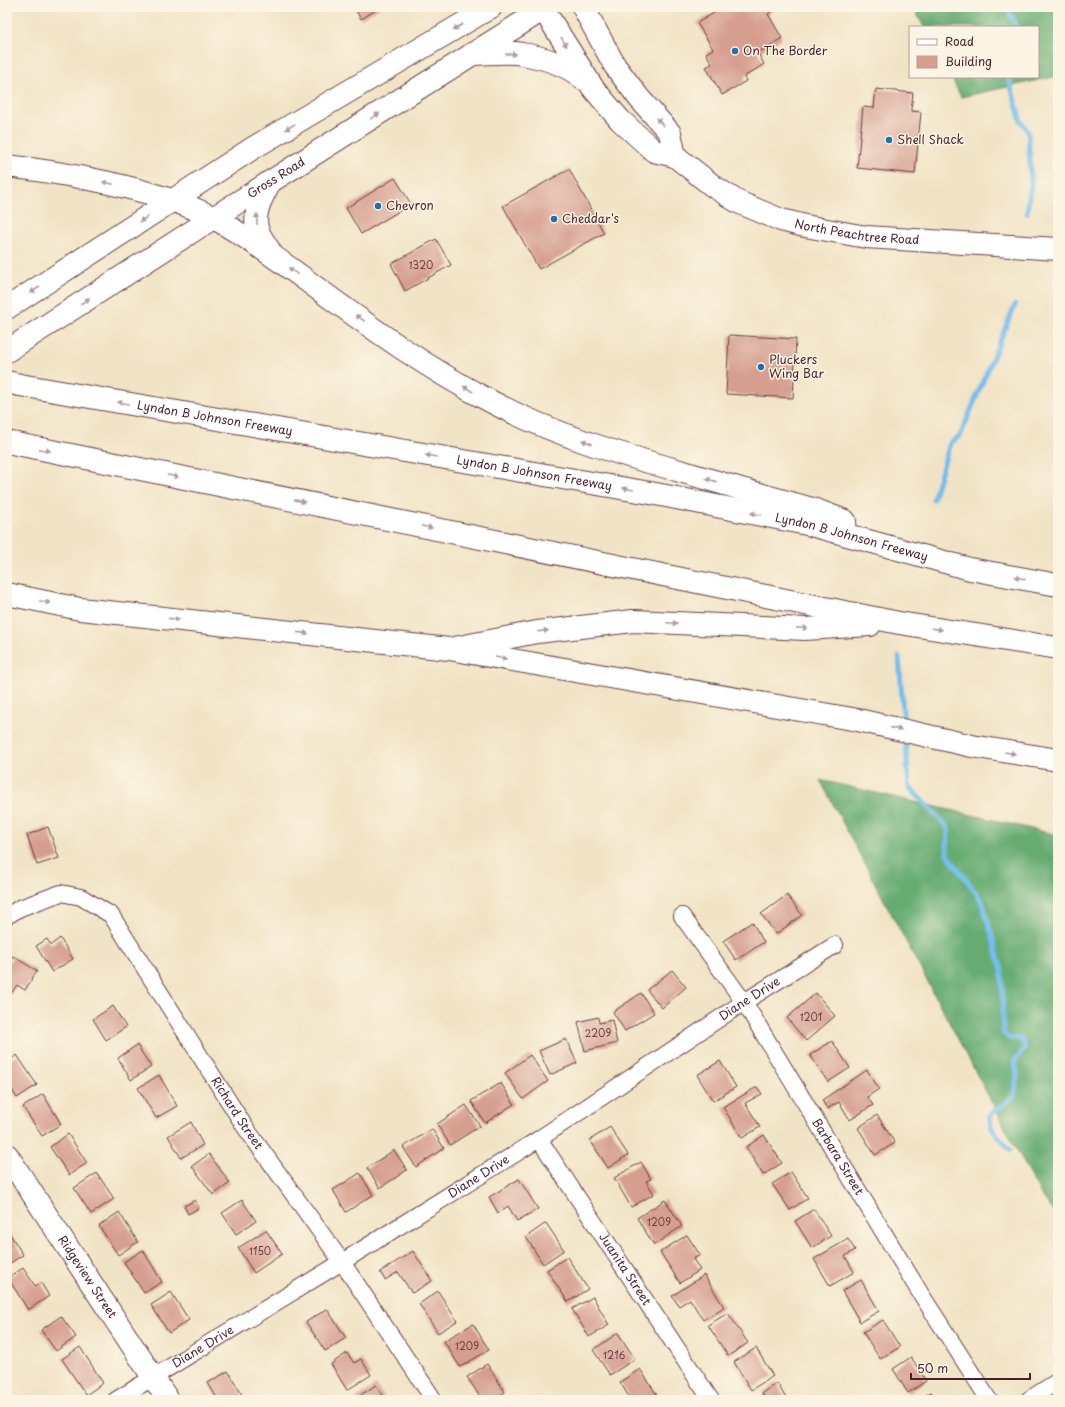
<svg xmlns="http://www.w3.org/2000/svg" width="1065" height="1407" viewBox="0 0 1065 1407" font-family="'Playpen Sans',sans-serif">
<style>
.forest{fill:#66ac72;stroke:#58664e}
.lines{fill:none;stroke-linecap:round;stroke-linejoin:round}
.stream{stroke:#74bded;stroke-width:5}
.building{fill:#d69e8f}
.street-casing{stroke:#633c42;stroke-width:18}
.secondary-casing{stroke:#633c42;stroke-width:24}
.highway-casing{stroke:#633c42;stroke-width:24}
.street{stroke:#fff;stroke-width:16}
.secondary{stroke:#fff;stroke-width:22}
.highway{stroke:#fff;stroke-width:22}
.oneway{fill:#ae9aa0}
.poi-dot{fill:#1f6fb2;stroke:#fcf5e5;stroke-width:1.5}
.labels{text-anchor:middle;stroke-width:3;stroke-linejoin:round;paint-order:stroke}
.number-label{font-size:10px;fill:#6d3f44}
.poi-label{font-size:12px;fill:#4a1f2b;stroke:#fcf5e5;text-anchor:start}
.street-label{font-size:12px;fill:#4a1f2b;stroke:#fcf5e5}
</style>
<rect width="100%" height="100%" fill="#fcf5e5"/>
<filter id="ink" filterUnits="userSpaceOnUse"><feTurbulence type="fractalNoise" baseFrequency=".025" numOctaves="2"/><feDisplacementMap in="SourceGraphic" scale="8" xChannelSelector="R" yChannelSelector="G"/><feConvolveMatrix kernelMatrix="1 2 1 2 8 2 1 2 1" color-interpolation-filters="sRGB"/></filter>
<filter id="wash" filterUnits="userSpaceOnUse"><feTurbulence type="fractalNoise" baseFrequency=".012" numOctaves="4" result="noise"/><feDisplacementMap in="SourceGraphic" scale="16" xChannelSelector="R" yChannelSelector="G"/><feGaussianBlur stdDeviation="0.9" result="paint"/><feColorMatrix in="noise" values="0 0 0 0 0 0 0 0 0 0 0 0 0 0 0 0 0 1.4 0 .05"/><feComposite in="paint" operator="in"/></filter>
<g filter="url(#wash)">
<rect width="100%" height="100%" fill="#f1e3c5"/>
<!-- forest -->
<g class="forest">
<path d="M913,7H1058V76L961,97L951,77H1038V27H924Z"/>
<path d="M820,780L1058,835V1217L1040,1193Z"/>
</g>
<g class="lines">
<!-- stream -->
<g class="stream">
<path d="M1006,7L1017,27"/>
<path d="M1008,77L1021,121L1028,131L1031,184L1027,213"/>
<path d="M933,499L950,443L960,436L1015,305"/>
<path d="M899,657L904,725"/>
<path d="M905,736L909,787L948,828L947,854L982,901L1002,971L1003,1032L1008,1038L1022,1039L1025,1048L1015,1060L1017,1075L1014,1096L990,1115L991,1127L1010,1150"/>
</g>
</g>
<g id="blocks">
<!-- building -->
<g class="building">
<path d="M354,7H381L361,19Z"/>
<path d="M724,7H773L775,9L768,14L782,38L758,53L764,64L744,77L746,81L722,95L706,67L712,64L706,53L713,49L697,23Z"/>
<path d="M876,89L913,93L911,111L921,112L915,174L857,168L863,107L874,108Z"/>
<path d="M569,169L604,233L539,269L503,206Z"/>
<path d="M395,178L411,204L361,234L346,208Z"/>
<path d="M436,239L451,265L405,291L391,264Z"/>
<path d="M729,335L796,339L793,398L726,394Z"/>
<path d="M48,827L59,858L37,865L27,835Z"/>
<path d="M787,895L802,915L776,934L761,914Z"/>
<path d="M752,922L764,942L736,960L723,941Z"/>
<path d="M60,938L73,959L52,972L36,946L47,939L51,945Z"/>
<path d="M13,956L37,971L25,990L17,985L10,995L7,993V966Z"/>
<path d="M672,970L686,987L662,1008L647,990Z"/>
<path d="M641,993L654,1013L625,1031L613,1012Z"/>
<path d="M816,993L835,1016L806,1041L787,1018Z"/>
<path d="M113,1006L126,1027L106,1040L93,1019Z"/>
<path d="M598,1017L599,1023L612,1020L617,1043L585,1051L578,1022Z"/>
<path d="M566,1039L577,1063L550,1075L539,1051Z"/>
<path d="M832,1041L850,1068L828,1082L810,1055Z"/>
<path d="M137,1045L151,1067L131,1080L118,1058Z"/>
<path d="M17,1055L37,1085L17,1098L7,1082V1062Z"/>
<path d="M530,1055L548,1081L523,1099L505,1073Z"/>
<path d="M720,1061L736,1087L713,1101L697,1075Z"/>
<path d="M867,1070L879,1089L867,1097L873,1105L850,1120L839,1102L827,1109L822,1100Z"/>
<path d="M159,1075L177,1106L156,1118L138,1088Z"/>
<path d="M501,1083L514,1104L485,1123L471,1101Z"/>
<path d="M757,1087L762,1094L745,1103L760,1127L742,1138L723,1107Z"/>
<path d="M43,1094L61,1124L42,1136L23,1107Z"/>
<path d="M466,1105L480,1126L450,1145L437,1124Z"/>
<path d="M877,1115L895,1143L875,1155L858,1128Z"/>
<path d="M191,1122L203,1145L181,1158L168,1136Z"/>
<path d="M610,1127L628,1155L608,1168L590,1140Z"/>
<path d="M432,1129L444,1148L416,1167L403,1147Z"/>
<path d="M68,1134L87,1163L69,1175L50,1147Z"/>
<path d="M764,1135L782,1163L763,1175L746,1147Z"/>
<path d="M394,1150L407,1170L380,1188L367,1168Z"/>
<path d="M209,1154L230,1183L213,1195L192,1166Z"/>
<path d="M641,1162L651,1179L646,1181L654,1194L631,1207L614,1178Z"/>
<path d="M791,1172L808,1198L790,1210L772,1184Z"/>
<path d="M97,1173L114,1199L91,1214L74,1188Z"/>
<path d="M360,1173L373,1195L346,1212L333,1190Z"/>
<path d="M519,1179L538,1209L517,1221L508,1206L498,1213L489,1197Z"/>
<path d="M195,1200L199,1208L188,1214L184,1206Z"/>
<path d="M242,1200L256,1221L236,1234L222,1213Z"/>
<path d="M665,1200L682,1226L654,1245L637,1218Z"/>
<path d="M814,1209L831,1236L812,1248L795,1221Z"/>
<path d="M119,1212L138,1242L118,1255L99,1226Z"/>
<path d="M546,1223L564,1250L543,1264L526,1237Z"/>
<path d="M7,1229L23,1255L7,1265Z"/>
<path d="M266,1230L282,1254L254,1273L238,1248Z"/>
<path d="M687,1235L700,1255L693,1259L700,1270L680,1283L660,1252Z"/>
<path d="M848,1239L855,1250L845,1256L854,1272L830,1286L814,1259Z"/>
<path d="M143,1250L162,1282L144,1293L124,1262Z"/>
<path d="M413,1251L432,1281L412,1293L398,1272L385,1280L380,1272Z"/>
<path d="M567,1257L588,1289L568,1302L547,1270Z"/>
<path d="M23,1268L35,1286L41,1283L49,1296L28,1310L8,1278Z"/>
<path d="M704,1275L724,1307L703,1320L690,1299L679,1306L672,1296Z"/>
<path d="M861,1280L879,1311L860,1322L842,1291Z"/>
<path d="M438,1291L457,1321L438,1333L419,1304Z"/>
<path d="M171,1292L189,1320L169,1333L151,1305Z"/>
<path d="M593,1297L609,1325L589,1337L572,1309Z"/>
<path d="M327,1309L346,1338L325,1351L306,1322Z"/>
<path d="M728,1313L748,1343L728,1356L708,1325Z"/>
<path d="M61,1316L76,1337L56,1351L41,1330Z"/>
<path d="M883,1320L900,1347L880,1359L863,1332Z"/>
<path d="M473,1324L489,1350L460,1367L444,1341Z"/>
<path d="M618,1333L635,1359L610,1375L593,1350Z"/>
<path d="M80,1347L103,1383L86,1395L62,1359Z"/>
<path d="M756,1348L773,1376L751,1390L734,1362Z"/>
<path d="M347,1353L354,1363L361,1359L371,1375L347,1390L331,1364Z"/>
<path d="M911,1357L926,1381L908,1393L893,1369Z"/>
<path d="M487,1364L505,1392L493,1400H482L467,1377Z"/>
<path d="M640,1369L659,1398L657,1400H631L620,1382Z"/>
<path d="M228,1371L244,1398L240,1400H218L208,1383Z"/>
<path d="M777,1383L787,1400H766L762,1393Z"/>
<path d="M376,1385L386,1400H357L356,1398Z"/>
<path d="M931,1392L936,1400H919Z"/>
</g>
</g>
</g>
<g filter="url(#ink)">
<use href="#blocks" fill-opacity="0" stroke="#633c42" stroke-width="1"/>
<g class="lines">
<defs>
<g id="street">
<path id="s1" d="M7,916L20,908L61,893L81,897L111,915L245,1127L342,1262L434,1400"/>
<path id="s2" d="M682,916L744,1002L919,1291L989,1400"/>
<path id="s3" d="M539,1139L711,1400"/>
<path id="s4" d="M116,1400L342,1262L539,1139L744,1002L835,945"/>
<path d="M1028,1400L1058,1381"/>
</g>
<g id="secondary">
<path id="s5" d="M542,7L593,88L620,120L654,151L675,156L713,186L738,202L781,220L805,226L866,237L1058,249"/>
<path d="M583,7L615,66L639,98L670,133L675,156"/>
<path d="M472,54C488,54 507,51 522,54C542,57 569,65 583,79"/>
<path d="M7,308L253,148L491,7"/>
<path id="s6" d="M7,351L213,218L547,7"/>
<path d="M7,594L80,609L449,649L858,720L972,746L1058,760"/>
<path id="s7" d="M7,1155L168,1400"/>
</g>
<g id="highway">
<path d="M7,166C56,172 104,180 152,194C173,200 195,208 214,218C249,238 282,262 314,286C370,327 428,369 490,401C552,434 619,454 687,473C730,486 773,498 816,510L845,521"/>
<path d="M270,182C263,196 253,211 257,228C259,236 267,246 271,253"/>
<path id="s8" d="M7,382L20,385L656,494L807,524L970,569L1058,585"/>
<path d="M7,442L899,623L1058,648"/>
<path d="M449,649L537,632L633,621L805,629L870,625"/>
</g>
</defs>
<!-- street casing -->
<use href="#street" class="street-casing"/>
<!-- secondary casing -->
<use href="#secondary" class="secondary-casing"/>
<!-- highway casing -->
<use href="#highway" class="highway-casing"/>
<!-- street -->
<use href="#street" class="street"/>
<!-- secondary -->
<use href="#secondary" class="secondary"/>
<!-- highway -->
<use href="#highway" class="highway"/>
</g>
<!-- one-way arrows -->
<defs><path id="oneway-solid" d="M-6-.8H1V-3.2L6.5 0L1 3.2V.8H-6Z"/></defs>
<g class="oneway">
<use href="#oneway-solid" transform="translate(458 27) rotate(149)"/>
<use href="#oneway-solid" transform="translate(564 42) rotate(58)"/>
<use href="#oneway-solid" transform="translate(511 54)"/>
<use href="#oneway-solid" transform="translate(375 116) rotate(-32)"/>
<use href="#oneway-solid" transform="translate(660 122) rotate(-132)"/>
<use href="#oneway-solid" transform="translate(290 127) rotate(149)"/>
<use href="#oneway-solid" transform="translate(108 183) rotate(-168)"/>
<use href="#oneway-solid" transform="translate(144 219) rotate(147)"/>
<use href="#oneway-solid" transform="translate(257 219) rotate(-90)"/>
<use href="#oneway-solid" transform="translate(293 271) rotate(-143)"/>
<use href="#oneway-solid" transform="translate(35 290) rotate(147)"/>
<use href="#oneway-solid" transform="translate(85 301) rotate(-33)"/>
<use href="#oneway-solid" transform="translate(360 318) rotate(-145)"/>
<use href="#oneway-solid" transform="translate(468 389) rotate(-150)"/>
<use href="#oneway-solid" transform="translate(123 403) rotate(-170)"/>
<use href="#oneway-solid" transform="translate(587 442) rotate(-160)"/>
<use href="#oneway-solid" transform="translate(45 450) rotate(11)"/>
<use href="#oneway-solid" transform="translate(431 456) rotate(-170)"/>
<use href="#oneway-solid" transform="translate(173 476) rotate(11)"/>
<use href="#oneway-solid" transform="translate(711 480) rotate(-164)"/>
<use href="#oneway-solid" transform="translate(628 489) rotate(-170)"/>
<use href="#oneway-solid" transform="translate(300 501) rotate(11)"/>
<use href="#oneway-solid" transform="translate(756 514) rotate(-169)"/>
<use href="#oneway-solid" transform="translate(427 527) rotate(11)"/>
<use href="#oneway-solid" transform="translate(1020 578) rotate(-170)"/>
<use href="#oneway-solid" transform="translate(45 602) rotate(12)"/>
<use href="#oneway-solid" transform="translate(174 619) rotate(6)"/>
<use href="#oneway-solid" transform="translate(672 623) rotate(3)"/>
<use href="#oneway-solid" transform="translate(802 628) rotate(1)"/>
<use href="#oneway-solid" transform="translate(937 629) rotate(9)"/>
<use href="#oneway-solid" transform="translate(543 631) rotate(-7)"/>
<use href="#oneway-solid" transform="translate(303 633) rotate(6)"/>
<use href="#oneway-solid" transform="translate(501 658) rotate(10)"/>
<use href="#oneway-solid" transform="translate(896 729) rotate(13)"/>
<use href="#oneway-solid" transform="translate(1010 753) rotate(9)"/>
</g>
</g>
<!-- markers -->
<g class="poi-dot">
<circle cx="735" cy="51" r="4"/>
<circle cx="889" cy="140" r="4"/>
<circle cx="378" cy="206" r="4"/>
<circle cx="554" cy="219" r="4"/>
<circle cx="761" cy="367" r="4"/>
</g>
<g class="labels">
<!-- number labels -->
<g class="number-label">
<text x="421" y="269">1320</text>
<text x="811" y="1021">1201</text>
<text x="598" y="1037">2209</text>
<text x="659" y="1226">1209</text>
<text x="260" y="1255">1150</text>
<text x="467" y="1350">1209</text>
<text x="614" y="1359">1216</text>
</g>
<!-- poi labels -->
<g class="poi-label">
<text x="743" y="55">On The Border</text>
<text x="897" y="144">Shell Shack</text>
<text x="386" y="210">Chevron</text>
<text x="562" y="223">Cheddar's</text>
<text x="769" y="364">Pluckers<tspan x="769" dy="14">Wing Bar</tspan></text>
</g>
<!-- street labels -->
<g class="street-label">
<text dy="4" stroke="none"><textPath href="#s6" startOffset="320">Gross Road</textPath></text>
<text dy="4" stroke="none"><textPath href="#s5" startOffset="407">North Peachtree Road</textPath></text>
<text dy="4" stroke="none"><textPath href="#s8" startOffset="211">Lyndon B Johnson Freeway</textPath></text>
<text dy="4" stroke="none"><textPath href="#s8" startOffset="535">Lyndon B Johnson Freeway</textPath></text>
<text dy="4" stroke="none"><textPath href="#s8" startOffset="859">Lyndon B Johnson Freeway</textPath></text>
<text dy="4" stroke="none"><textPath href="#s4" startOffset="750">Diane Drive</textPath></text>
<text dy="4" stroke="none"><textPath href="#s1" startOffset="349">Richard Street</textPath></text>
<text dy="4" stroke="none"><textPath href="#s2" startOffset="287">Barbara Street</textPath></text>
<text dy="4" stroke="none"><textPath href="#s4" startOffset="426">Diane Drive</textPath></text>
<text dy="4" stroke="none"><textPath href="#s3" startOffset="156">Juanita Street</textPath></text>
<text dy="4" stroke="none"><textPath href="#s7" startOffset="146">Ridgeview Street</textPath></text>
<text dy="4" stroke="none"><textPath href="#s4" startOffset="102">Diane Drive</textPath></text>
</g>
</g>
<!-- margin -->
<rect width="1065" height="1407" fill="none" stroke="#fcf5e5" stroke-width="24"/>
<!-- legend -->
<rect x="909" y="26" width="130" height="52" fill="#fcf5e5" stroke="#b59f9b"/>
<rect x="917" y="39" width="20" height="6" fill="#ffffff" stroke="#b59f9b"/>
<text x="945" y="46" font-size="12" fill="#4a1f2b">Road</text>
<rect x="917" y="56" width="20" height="12" fill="#d69e8f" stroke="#b59f9b"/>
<text x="945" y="66" font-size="12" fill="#4a1f2b">Building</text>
<!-- scale -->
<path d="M911 1373v6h119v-6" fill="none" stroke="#4a1f2b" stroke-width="2"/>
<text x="917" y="1373" font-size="12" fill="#4a1f2b" stroke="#fcf5e5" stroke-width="3" paint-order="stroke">50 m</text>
</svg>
